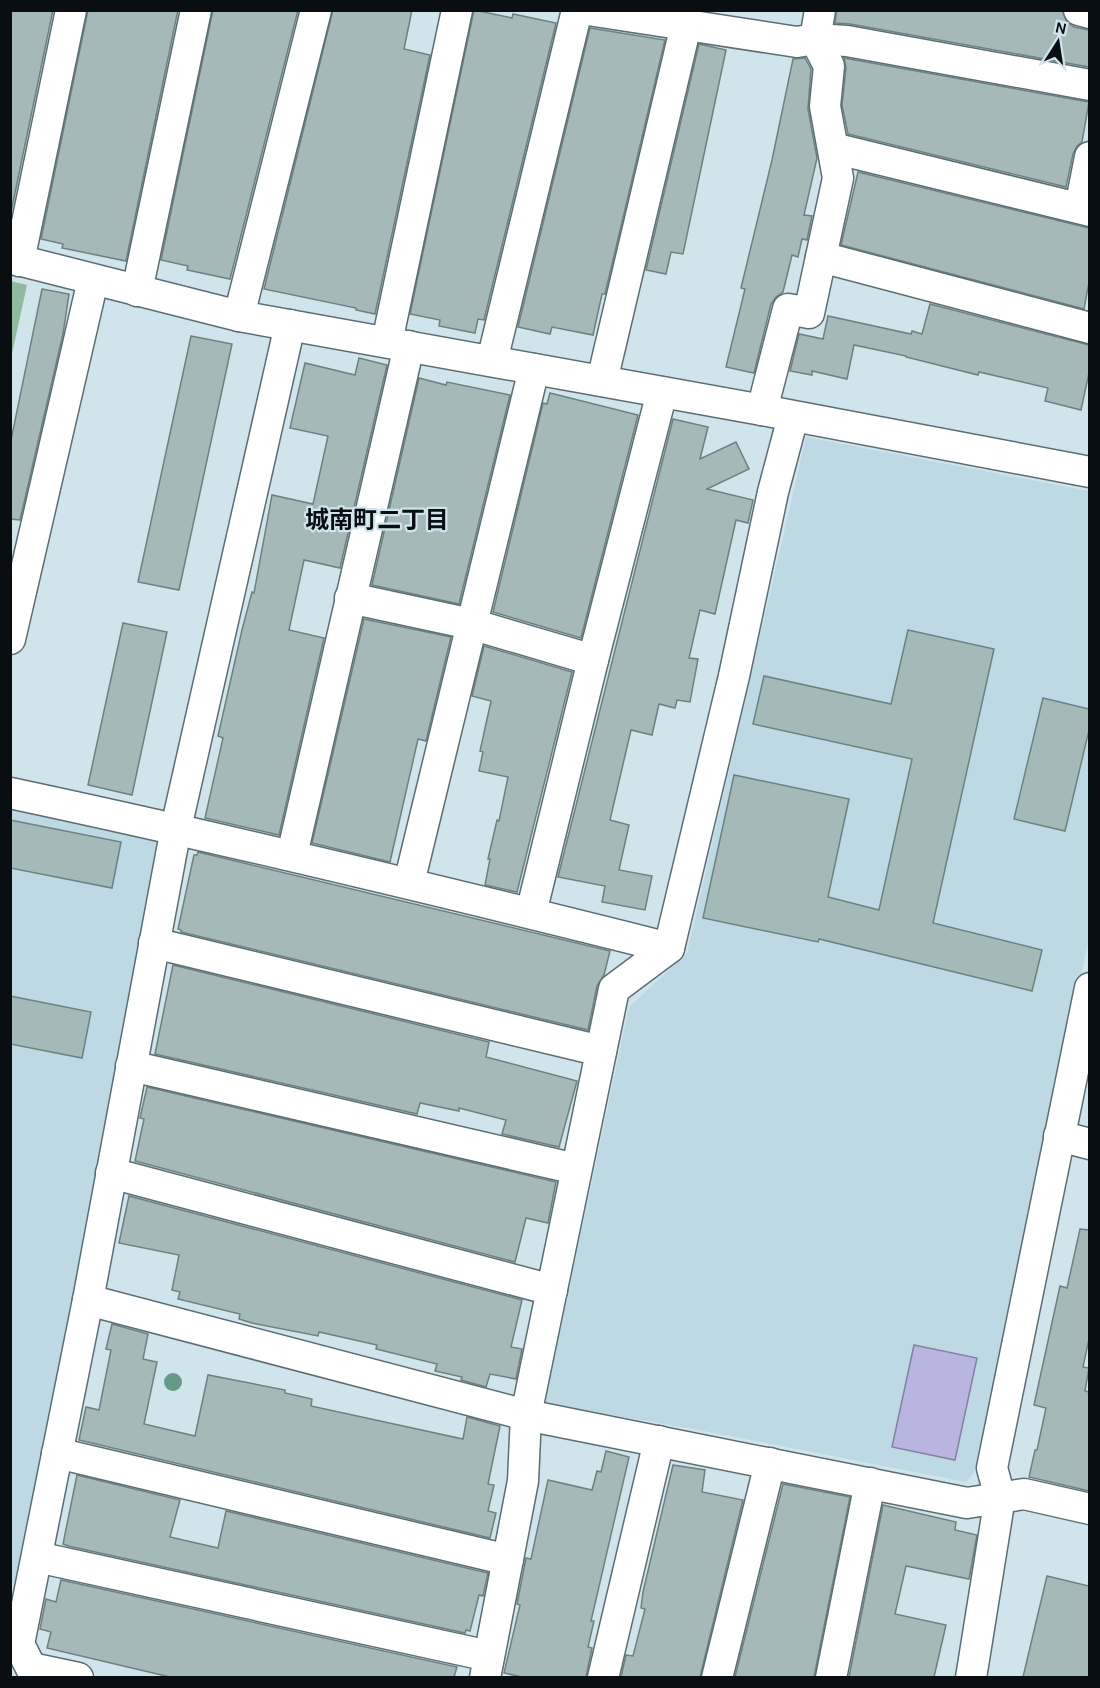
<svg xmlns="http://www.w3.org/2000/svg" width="1100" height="1688" viewBox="0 0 1100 1688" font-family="Karla,'Noto Sans JP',sans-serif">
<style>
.built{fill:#bdd9e4}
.green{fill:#8fba9f}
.water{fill:#b9b4e0;stroke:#8482a2;stroke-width:1.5}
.building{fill:#a5bab8;stroke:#6d817f;stroke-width:1.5}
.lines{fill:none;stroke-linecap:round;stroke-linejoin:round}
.minor-casing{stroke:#5c6d74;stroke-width:33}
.minor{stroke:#fff;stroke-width:30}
.tree{fill:#679989}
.labels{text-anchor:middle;stroke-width:4.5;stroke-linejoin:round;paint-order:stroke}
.neighbourhood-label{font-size:24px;font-weight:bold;fill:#080e11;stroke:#d0e4ec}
</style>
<rect width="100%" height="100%" fill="#d0e4ec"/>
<!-- built -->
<g class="built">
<path d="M806,437L1089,491V938L974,1473L966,1482L704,1431L545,1403L629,1007L687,953Z"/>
<path d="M11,806L161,839L20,1584L11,1582Z"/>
</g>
<!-- green -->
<path class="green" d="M11,281L27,285L11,358L10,281Z"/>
<!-- water -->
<path class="water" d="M914,1345L977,1358L955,1460L892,1447Z"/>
<!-- building -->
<g class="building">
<path d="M10,10H53L10,217Z"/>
<path d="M88,10H178L126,261L62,248L63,244L41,239Z"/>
<path d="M213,10H298L230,279L187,270L188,266L161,260Z"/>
<path d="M333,10H412L404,49L430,55L375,314L356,310V308L264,289Z"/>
<path d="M474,10L512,18L513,14L556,23L484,320L478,319L475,333L439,326L440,320L410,314Z"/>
<path d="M837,10H1062L1067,22L1074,27L1089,30V67L850,24L835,23Z"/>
<path d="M590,28L665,40L605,294H602L593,335L552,327L550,334L518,327Z"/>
<path d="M699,44L726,50L683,254L671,252L666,274L646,270Z"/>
<path d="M805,58L811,69L808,109L817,158L804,215L812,216L807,240L802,239L798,257L792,255L783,292L776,297L771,304L754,373L726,367L745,289L741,288L772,160L793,59Z"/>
<path d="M844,58L1089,102L1082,142L1077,146L1073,154L1066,187L848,134L842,105L846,68Z"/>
<path d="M858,172L1089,228V282L1084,309L841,245Z"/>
<path d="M42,289L69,294L63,334L20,520L10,519V445Z"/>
<path d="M930,304L1089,345V373L1081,410L1045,401L1048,388L979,372L978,375L906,357V356L854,345L847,379L812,371V375L790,371L799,334L823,339L828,316L911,334L912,331L922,334Z"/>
<path d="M191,336L232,344L179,590L138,582Z"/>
<path d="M359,358L387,365L340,568L304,560L289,630L324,638L279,835L205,818L223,738L218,736L242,630L252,592L254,593L272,495L313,504L328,436L290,428L305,363L355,375Z"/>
<path d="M419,378L446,385L447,382L510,395L459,604L372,585Z"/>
<path d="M550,393L638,415L581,638L493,612L543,403L547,404Z"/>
<path d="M673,419L708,427L700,459L736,442L749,469L707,489L753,500L748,523L736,520L715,614L700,610L689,658L698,659L690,702L677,700L675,708L659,704L652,735L631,730L610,820L629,825L619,870L652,876L645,910L602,902L605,886L558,877Z"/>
<path d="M364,619L451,637L426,741L418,739L390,862L312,843Z"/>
<path d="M123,623L167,632L132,795L88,785Z"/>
<path d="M908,630L994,649L933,923L1042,950L1032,991L819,939L818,942L703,918L734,775L849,799L828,897L879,910L912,759L753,724L764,676L891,704Z"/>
<path d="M484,646L572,672L517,892L485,885L490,859H488L497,820L499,821L508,777L479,771L483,752L480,751L491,701L472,696Z"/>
<path d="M1043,698L1089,709V730L1065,831L1014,819Z"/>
<path d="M10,820L121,842L112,888L10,868Z"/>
<path d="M198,852L610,951L604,975L597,986L588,1030L181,932V930L178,929L194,855H197Z"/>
<path d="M173,965L489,1042L486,1057L577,1081L559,1147L502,1134L506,1120L459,1108V1111L420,1103L417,1114L155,1054Z"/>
<path d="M10,996L91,1012L82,1058L10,1044Z"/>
<path d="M147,1087L556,1182L548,1223L526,1218L515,1262L135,1161L144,1119L140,1118Z"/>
<path d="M129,1196L522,1300L511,1347L522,1349L516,1379L490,1374L486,1387L461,1380L462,1377L435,1371L437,1364L376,1349L377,1345L319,1332L318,1336L252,1323L239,1319L240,1314L178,1299L180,1292L172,1290L179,1255L119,1243Z"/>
<path d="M1080,1229L1089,1230V1339L1083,1367L1089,1368L1085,1391L1089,1392V1491L1029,1477L1035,1450H1037L1046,1408L1034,1405L1060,1286L1067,1288Z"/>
<path d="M112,1324L148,1334L143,1359L157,1362L144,1424L195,1436L208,1375L285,1390V1393L312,1399L311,1406L463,1439L467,1417L500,1426L488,1484L494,1485L488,1511L496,1513L490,1538L79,1440L86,1407L99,1410L111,1350L106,1349Z"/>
<path d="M606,1451L629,1457L591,1621H594L588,1647L592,1648L586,1677H522L504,1673L520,1605L517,1604L526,1558L531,1559L548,1480L592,1490L597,1471L601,1472Z"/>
<path d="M673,1465L705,1470L702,1492L743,1500L700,1677H621L626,1655L633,1656L645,1609L641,1608L643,1592Z"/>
<path d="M77,1475L180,1500L170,1537L218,1548L226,1511L488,1573L483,1596L479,1595L470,1631L466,1630L465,1633L68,1546L63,1544Z"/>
<path d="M783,1484L850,1497L814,1677H735Z"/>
<path d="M883,1505L956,1522L955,1530L977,1535L969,1579L906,1566L895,1614L946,1625L934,1677H849Z"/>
<path d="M1047,1576L1089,1586V1677H1023Z"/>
<path d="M61,1580L457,1667L454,1677H170L47,1648L51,1632L40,1629L46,1599L56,1602Z"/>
</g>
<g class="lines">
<defs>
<g id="minor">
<path d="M588,10L797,42L815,39L847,41L1090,85"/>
<path d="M1079,10L1090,13"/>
<path d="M833,148L1090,211"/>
<path d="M1080,208L1090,157"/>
<path d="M821,257L1090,328"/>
<path d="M10,258L239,316L762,410L1090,472"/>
<path d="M19,261L71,10"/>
<path d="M137,291L196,10"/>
<path d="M239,316L316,10"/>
<path d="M387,342L457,10"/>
<path d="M492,361L577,10"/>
<path d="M602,381L686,25"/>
<path d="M762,410L788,309L809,313L838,178L825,106L829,66L815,39L820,10"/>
<path d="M350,598L471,624L593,660"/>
<path d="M10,639L93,280"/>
<path d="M10,793C231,840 450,893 669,948"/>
<path d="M292,855L409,346"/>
<path d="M409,883L534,369"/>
<path d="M531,913L593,660L662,392"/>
<path d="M154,943L601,1051"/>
<path d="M131,1066L576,1169"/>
<path d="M1059,1136L1090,1144"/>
<path d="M111,1173L552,1290"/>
<path d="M88,1300L526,1415L967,1503L1024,1494L1090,1509"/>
<path d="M57,1453L508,1560"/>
<path d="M37,1557L489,1656"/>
<path d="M78,1678L31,1668L19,1644L88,1300L176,828L290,325"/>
<path d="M485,1678L523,1481L526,1415L614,989L669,948L734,676L773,492L793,417"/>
<path d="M603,1678L659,1441"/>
<path d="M717,1678L770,1463"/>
<path d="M831,1678L870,1483"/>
<path d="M971,1678L1000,1497L992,1468L1090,988"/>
</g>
</defs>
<!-- minor casing -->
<use href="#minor" class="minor-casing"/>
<!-- minor -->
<use href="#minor" class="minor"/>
</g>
<!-- trees -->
<circle class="tree" cx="173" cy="1382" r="9"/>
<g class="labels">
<!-- neighbourhood labels -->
<g class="neighbourhood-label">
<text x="377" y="528">城南町二丁目</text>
</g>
</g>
<!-- border -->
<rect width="1100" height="1688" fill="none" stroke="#080e11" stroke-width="24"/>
<!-- north arrow -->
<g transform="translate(1058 42) rotate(12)" stroke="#d0e4ec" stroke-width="4.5" paint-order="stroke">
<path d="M0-4.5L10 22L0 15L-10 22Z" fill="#080e11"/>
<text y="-9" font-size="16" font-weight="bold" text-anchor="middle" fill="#080e11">N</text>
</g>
</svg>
